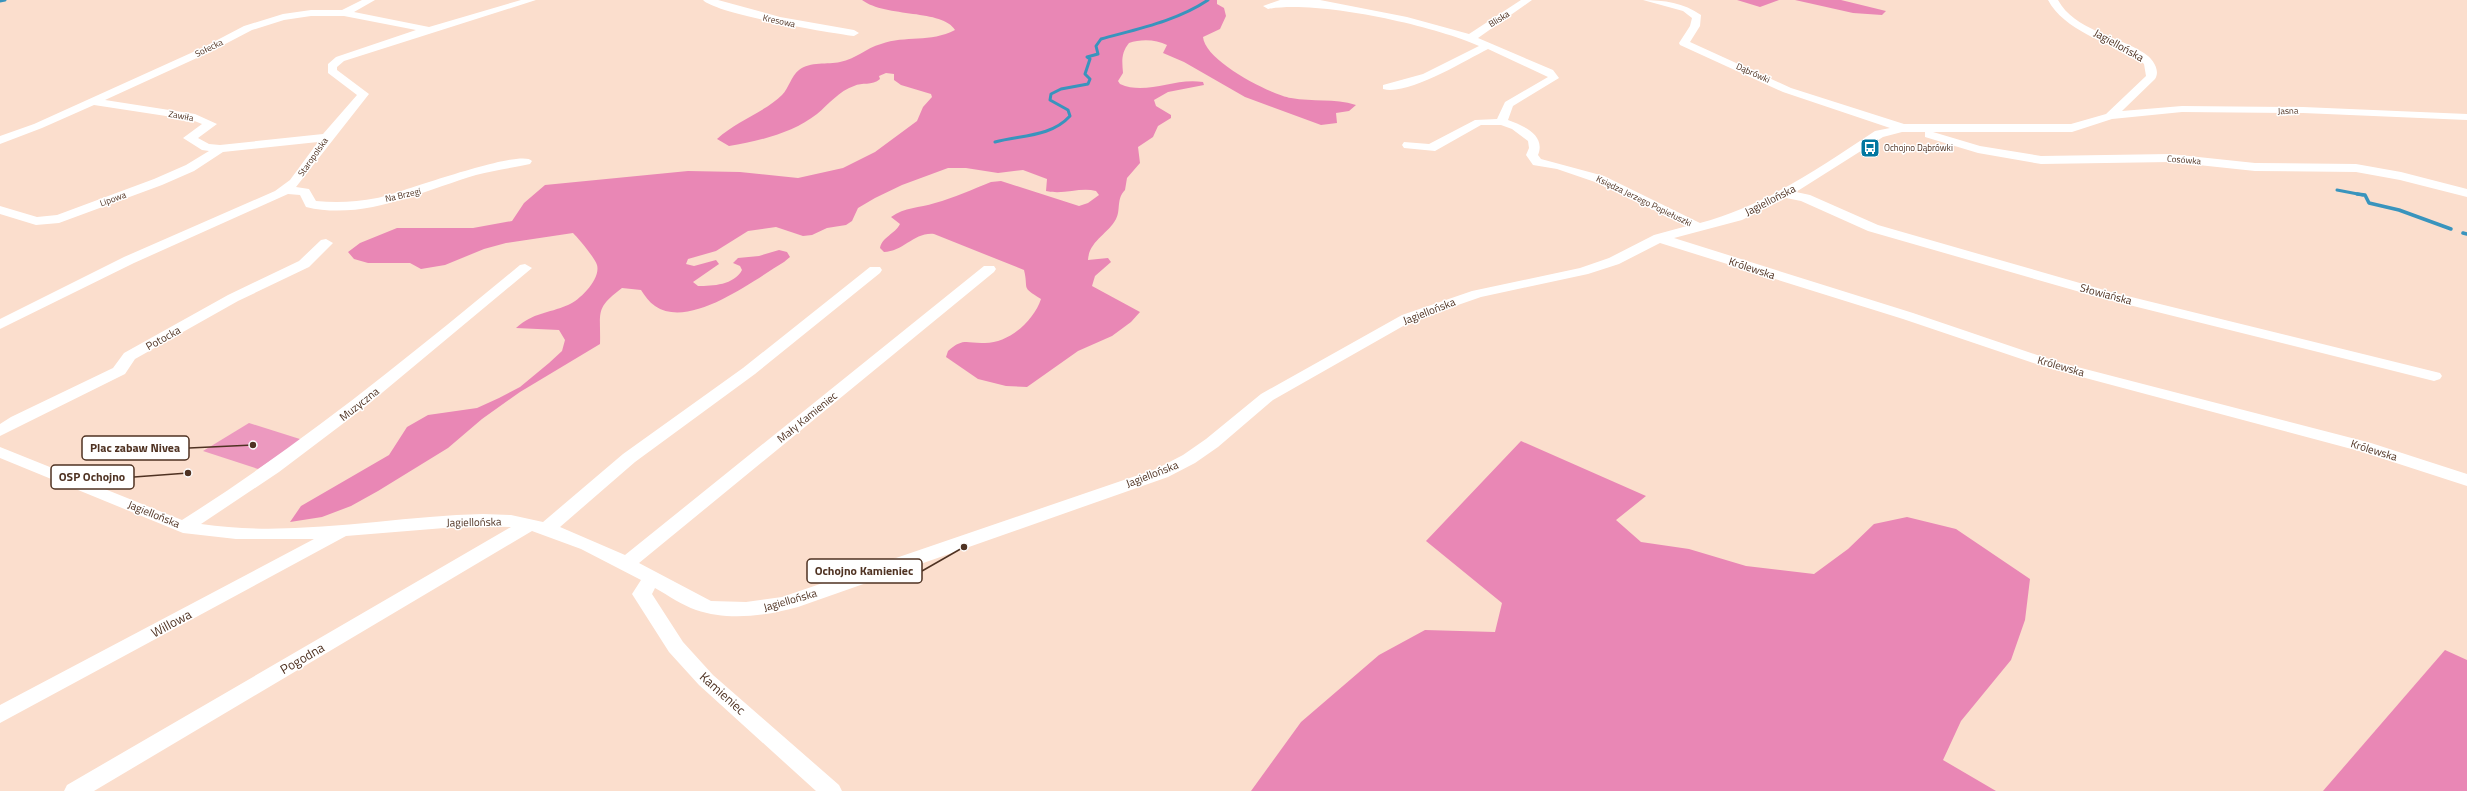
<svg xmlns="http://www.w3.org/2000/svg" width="2467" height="791" viewBox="0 0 2467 791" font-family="'Titillium Web',sans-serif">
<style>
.green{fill:#ec99bf}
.forest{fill:#e987b5}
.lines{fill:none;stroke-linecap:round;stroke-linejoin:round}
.stream-far1{stroke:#3994bd;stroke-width:3}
.stream{stroke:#3994bd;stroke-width:3.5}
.minor{fill:#fff;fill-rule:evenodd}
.labels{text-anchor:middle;stroke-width:3;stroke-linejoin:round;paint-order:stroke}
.far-street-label{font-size:9px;fill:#4f3222;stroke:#fff}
.far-poi-label{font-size:9px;fill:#4f3222;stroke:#fff;text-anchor:start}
.street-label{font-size:11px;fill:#4f3222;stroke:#fff}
.near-street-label{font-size:13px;fill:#4f3222;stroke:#fff}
.leader{fill:none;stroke:#4f3222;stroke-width:1.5}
.callout-dot{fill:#4f3222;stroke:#fff;stroke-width:1.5}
.callout{fill:#fff;stroke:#4f3222;stroke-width:1.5}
.callout-label{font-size:12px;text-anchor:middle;font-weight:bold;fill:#4f3222}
</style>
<rect width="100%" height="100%" fill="#fbdecd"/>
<!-- green -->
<path class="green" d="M249,423L303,440L258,469L203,451Z"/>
<!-- forest -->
<g class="forest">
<path d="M862,0H1217V4L1224,8L1226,16L1220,29L1203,37C1205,61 1269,94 1291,98C1313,102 1334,98 1356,105L1349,111L1336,113L1337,123L1321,125L1245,97L1184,62L1163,53L1167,45C1156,39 1140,39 1129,43C1121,53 1122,61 1123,73L1118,81L1120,84C1147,96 1174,77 1203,82L1204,85L1168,92L1154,100L1156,106L1171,115V118L1158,126L1153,137L1138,147L1140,163L1127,178L1125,190C1116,199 1121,210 1116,219C1108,234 1089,241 1088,260L1108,258L1111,262L1095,276L1092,286L1140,312L1131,322L1112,336L1078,351L1027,387L1006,386L978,379L946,357L948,351C964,337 967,344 985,343C1010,343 1034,320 1041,299C1020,286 1029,290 1024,270L934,234C914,232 903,252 884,252L880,248C882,237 895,234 900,224L891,217C905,207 919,208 935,203C954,198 973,189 991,182L1001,181L1079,206L1088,203L1099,195L1096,191C1080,187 1064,195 1046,191L1047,179L1023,170L998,173L966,168H948L902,185L875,198L858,208L852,221L846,225L827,228L812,235L803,236L776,227L748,231L716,251L688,259L686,264L694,266L716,260L719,264L693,282L698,286C713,286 734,285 742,270L740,266L733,263L738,258L759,256L779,250L787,252L790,257L784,262C754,280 690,330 655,306C649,302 645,296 641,290L622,288C594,309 601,312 600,344L520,392L482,419L448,448L378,491L351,506L322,517L290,522L301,506L389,455L407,427L428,415L477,408L499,398L520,387L549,363L562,351L565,340L559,330L516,328C534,312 547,314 568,305C580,300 601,279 597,265C595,258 578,238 573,233L506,243L484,249L445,265L421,269L410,263H368L354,259L348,252L360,243L397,228H473L512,221L524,203L545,185L688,171L740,172L798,178L843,168L875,152L917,121L923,107L932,97L931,94L901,85L894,80V74L886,73L879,76L880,79C872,86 862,82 854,86C839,91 829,104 817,114C793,133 759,141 729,146L717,139C736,121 765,112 782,95C789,88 791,76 799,70C810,61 828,65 840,62C856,59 866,48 881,44C906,35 930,43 955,30C943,9 886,18 862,0Z"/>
<path d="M1737,0H1779L1760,7Z"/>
<path d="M1795,0H1841L1886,11L1882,15L1853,13Z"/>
<path d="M1521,441L1646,496L1616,520L1641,542L1689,549L1746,566L1814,574L1848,549L1874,524L1907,517L1956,529L2030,579L2025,620L2011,660L1961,721L1943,760L1996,791H1251L1301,722L1379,655L1425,630L1495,632L1502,603L1426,541Z"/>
<path d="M2445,650L2467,660V791H2323Z"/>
</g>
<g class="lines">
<!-- stream-far1 -->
<g class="stream-far1">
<path d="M0,1L5,0"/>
<path d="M995,142C1021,135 1051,137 1070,116L1068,110L1050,100L1051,94L1061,89L1088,84L1090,79L1085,74L1090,59L1087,57L1098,54L1096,46L1101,39C1137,29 1177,21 1208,0"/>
<path d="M2337,190L2363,195"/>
</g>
<!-- stream -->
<g class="stream">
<path d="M2357,194L2365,195L2369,203L2399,210L2451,229"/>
<path d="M2463,233L2467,234"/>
</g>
<!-- minor -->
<g class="minor">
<path d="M362,0H375L354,12L429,27L521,0H536L344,61L337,67V70L369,94L296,187L309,189L316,201C337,203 356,202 377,198C398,194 522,147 532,161L530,164C512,168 494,170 476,175C422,191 364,221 306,207L300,195L288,194L134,263L0,329V319L124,257L275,191L290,180L318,142L223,152L194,171L162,185L59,223L36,225L0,214V206L37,217L57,215L154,179L186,165L209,151L202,150L183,138L202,124L192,120L94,105L42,128L0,144V136L34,124L202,48L244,26L283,14L311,10H342ZM311,16H344L416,30L336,57L328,64V73L357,95L323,134L220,145L209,144L198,138L217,124L195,114L105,100L210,52L252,30L284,20Z"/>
<path d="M703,0H718L780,17L854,30L859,33L854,36C830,33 716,14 703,0Z"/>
<path d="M1280,0H1320L1407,17L1469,34L1521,0H1532L1478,38L1553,70L1559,78L1513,106L1508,120C1524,126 1546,135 1538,155L1541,159L1604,176L1700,223C1767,205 1817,169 1875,131L1890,128L1783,92L1680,45L1679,43L1690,26L1692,18L1683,11L1643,0C1664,0 1684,3 1701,15L1700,26L1690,42L1791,88L1904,124H2071L2106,114L2146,76L2144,64L2136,57C2107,43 2064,30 2048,0H2058C2074,30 2118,36 2144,53C2152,58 2161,70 2155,79L2122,111L2182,106L2303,107L2467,114V120L2303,113L2182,112L2112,119L2072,132H1933L1980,146L2041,156L2170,154L2255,163L2356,164L2401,172L2467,189V197L2400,180L2356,172L2255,171L2170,162L2041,164L1978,153L1925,137V132H1902L1883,137L1796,192L1810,195L1878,225L2111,292L2440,373L2442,376L2440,379L2434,381L2101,298L1868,231L1801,201L1786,198L1742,220L1674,238L1913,313L2058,362L2371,443L2467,474V486L2359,451L2048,368L1903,319L1660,243L1619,264L1588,274L1481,297L1412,321L1273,400L1218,447L1195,463L1168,477L798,607C766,616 728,621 696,610C682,605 669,596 655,588L652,594L683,642L713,675L839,785L842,791H816L699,685L669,652L632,594L641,580L581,549L532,531L94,791H64L67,785L511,527L469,526L346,536L0,723V705L314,539H236L183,533L0,458V447L182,520C302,444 411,355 520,265L525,264L532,268L365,407L279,472L201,524C295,538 390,516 483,514L511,515L543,522L623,454L743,368L870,267H880L882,270L880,273L755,374L635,462L560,527L625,555L984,266H994L996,269L994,272L639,563L711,601L746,602L782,597L1156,469L1183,455L1206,439L1261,394L1402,315L1472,291L1580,268L1609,258L1654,235L1687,226L1595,182L1557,169L1533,165L1526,155L1529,148L1528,141L1512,129L1501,125H1481L1435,151L1404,148L1402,145L1404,142L1429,144L1475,120L1497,119L1505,102L1548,77L1488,49C1464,61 1408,96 1383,89V85L1423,74L1479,46C1431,25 1318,0 1268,9L1263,6Z"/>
<path d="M326,239L333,243L309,267L238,301L135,359L125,374L0,436V424L11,417L113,368L124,353L228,295L299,261L321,240Z"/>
</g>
</g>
<!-- icons -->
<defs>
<symbol id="bus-square" viewBox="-11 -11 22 22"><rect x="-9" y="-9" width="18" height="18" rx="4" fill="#0177a0" stroke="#fff"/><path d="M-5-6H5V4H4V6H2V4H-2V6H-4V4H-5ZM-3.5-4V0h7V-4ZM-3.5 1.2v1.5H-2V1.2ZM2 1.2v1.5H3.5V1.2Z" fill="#fff"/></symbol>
</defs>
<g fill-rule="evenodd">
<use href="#bus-square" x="1859" y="137" width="22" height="22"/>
</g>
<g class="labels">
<!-- far-street labels -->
<g class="far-street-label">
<text transform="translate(1499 19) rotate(-32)" y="3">Bliska</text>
<text transform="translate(779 21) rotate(12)" y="3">Kresowa</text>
<text transform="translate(209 48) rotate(-26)" y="3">Sołecka</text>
<text transform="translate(1753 73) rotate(24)" y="3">Dąbrówki</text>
<text transform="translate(2288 111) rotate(-2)" y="3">Jasna</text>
<text transform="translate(181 116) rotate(10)" y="3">Zawiła</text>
<text transform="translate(313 157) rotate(-55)" y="3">Staropolska</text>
<text transform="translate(2184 160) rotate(5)" y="3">Cosówka</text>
<text transform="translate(403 195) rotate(-13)" y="3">Na Brzegi</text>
<text transform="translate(113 199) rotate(-20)" y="3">Lipowa</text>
<text transform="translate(1644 201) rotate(26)" y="3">Księdza Jerzego Popiełuszki</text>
</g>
<!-- far-poi labels -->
<g class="far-poi-label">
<text x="1884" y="151">Ochojno Dąbrówki</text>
</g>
<!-- street labels -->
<g class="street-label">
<text transform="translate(2119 45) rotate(29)" y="4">Jagiellońska</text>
<text transform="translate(1770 200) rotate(-27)" y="4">Jagiellońska</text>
<text transform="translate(1752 268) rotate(18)" y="4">Królewska</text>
<text transform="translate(2106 294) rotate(15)" y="4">Słowiańska</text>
<text transform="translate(1429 311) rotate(-21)" y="4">Jagiellońska</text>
<text transform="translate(163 338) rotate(-29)" y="4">Potocka</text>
<text transform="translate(2061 366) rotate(16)" y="4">Królewska</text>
<text transform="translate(359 404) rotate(-38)" y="4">Muzyczna</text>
<text transform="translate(807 417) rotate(-39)" y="4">Mały Kamieniec</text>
<text transform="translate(2374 450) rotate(17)" y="4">Królewska</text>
<text transform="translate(1152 474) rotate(-21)" y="4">Jagiellońska</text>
<text transform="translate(154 514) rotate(22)" y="4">Jagiellońska</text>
<text transform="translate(474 522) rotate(-1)" y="4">Jagiellońska</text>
<text transform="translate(790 600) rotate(-16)" y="4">Jagiellońska</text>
</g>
<!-- near-street labels -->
<g class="near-street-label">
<text transform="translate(171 623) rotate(-28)" y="5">Willowa</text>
<text transform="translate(302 658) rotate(-30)" y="5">Pogodna</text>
<text transform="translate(723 693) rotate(42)" y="5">Kamieniec</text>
</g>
</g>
<!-- callouts -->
<path class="leader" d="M253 445L189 448M188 473L134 477M964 547L922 571"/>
<g class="callout-dot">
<circle cx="253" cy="445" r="4"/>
<circle cx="188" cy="473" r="4"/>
<circle cx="964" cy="547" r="4"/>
</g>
<g class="callout">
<rect x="82" y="436" width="107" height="24" rx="4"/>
<rect x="51" y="465" width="83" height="24" rx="4"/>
<rect x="807" y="559" width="115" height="24" rx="4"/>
</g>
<g class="callout-label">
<text x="135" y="452">Plac zabaw Nivea</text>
<text x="92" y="481">OSP Ochojno</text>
<text x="864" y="575">Ochojno Kamieniec</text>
</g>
</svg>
